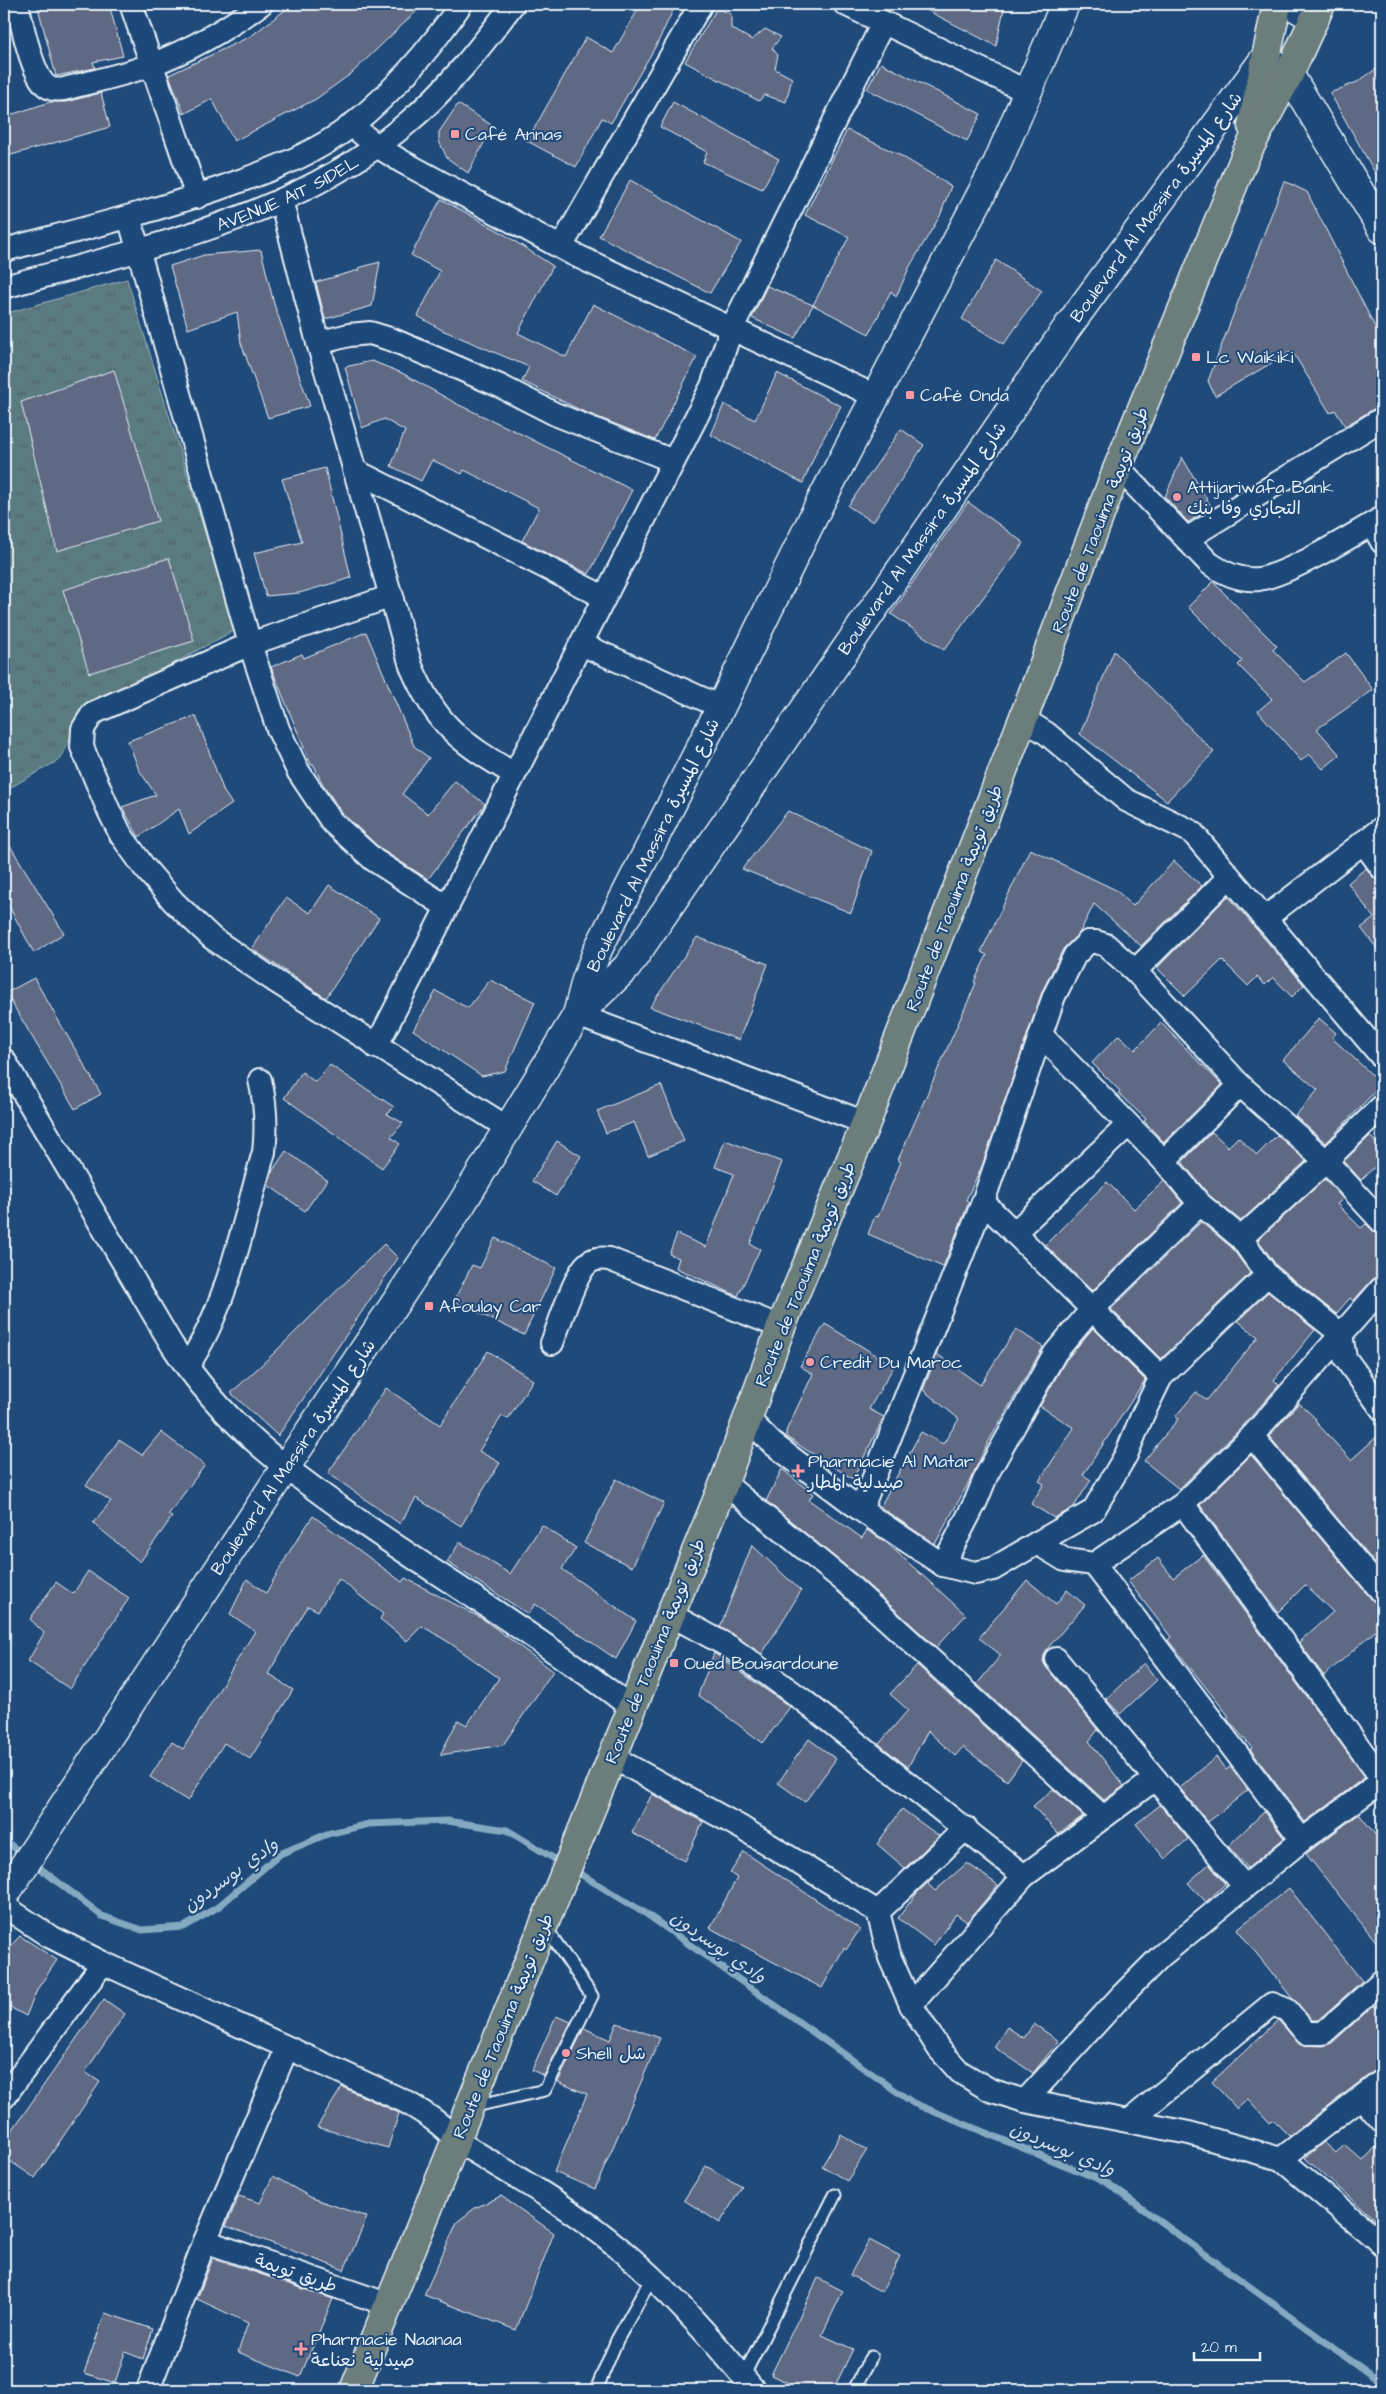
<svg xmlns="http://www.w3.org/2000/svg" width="1386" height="2394" viewBox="0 0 1386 2394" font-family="'Architects Daughter','Playpen Sans Arabic',sans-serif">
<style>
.grass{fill:url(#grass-tufts);stroke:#a1b6bc}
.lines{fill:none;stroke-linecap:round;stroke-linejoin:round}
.stream{stroke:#84aac1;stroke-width:7}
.building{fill:#616984;stroke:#e8f1f8}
.lane-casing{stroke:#e8f1f8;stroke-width:15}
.street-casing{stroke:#e8f1f8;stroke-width:26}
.secondary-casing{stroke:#e8f1f8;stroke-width:31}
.primary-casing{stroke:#e8f1f8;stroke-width:31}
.lane{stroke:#1f4a7a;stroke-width:11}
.street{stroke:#1f4a7a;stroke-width:22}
.secondary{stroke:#1f4a7a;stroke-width:28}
.primary{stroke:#6c7e7c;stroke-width:28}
.poi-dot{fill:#ff9aa2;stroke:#1f4a7a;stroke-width:2}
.labels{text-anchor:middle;stroke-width:4;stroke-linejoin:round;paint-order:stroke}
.poi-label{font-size:18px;fill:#e8f1f8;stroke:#1f4a7a;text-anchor:start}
.street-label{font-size:18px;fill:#e8f1f8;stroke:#1f4a7a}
.water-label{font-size:19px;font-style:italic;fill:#cfdfea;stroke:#1f4a7a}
</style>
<defs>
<pattern id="grass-tufts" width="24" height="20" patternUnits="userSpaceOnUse" patternTransform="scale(1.25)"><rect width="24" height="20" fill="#5a7b80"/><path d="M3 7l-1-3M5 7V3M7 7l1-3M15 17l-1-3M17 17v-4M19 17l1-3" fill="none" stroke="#516468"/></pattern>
</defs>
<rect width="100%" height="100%" fill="#1f4a7a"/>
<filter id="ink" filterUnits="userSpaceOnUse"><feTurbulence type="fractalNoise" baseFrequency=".02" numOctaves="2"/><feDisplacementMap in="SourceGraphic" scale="10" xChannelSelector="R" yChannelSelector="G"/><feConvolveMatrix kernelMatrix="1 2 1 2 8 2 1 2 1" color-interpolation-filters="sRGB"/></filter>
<g filter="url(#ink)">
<!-- grass -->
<path class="grass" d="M127,279L235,630L81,713L61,759L4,791V314Z"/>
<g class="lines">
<!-- stream -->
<g class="stream">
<path d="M4,1840L24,1855"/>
<path d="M32,1862L102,1916L142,1930L184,1927L218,1907L280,1854L327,1834L369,1824L447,1821L507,1830L563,1864"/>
<path d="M572,1869L645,1913L913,2103L1106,2182L1375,2378L1382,2388"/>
</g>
</g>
<!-- building -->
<g class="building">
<path d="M37,4H109L123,56L93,62L95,68L56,76Z"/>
<path d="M293,4H424L352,73L316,99L234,141L212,99L184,114L169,75L251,36Z"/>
<path d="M641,4H676L657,44L611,123L602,118L576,167L527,141L586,37L613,53Z"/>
<path d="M915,4H1005L996,46Z"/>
<path d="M717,8L731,14V28L752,40L765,29L781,37L772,48L778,55L775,69L792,78L786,102L764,95L759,101L685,62Z"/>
<path d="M881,63L981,114L967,141L867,89Z"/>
<path d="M1382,65V185L1330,93L1357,82Z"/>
<path d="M101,93L110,127L4,157V117L50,102H66Z"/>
<path d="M673,102L779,159L762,189L703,162L707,152L660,127Z"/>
<path d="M458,104L493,126L468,173L447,158L439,141V132Z"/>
<path d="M847,130L898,154L951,186L940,216L910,266L896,297L891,291L869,334L813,305L849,237L805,215Z"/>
<path d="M630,180L741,242L710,293L599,236Z"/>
<path d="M1284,181L1307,192L1375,327L1382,323V406L1375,408L1345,426L1335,410L1330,413L1292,351L1215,396L1208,381Z"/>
<path d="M441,199L499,231L553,266L518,333L566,357L593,304L697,357L655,440L580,410L522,381L529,367L442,330L418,316L440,271L411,255Z"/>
<path d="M261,250L274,304L310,406L268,418L241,343L237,312L188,329L170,266L204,255Z"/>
<path d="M996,260L1042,291L1004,344L962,319Z"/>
<path d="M380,262L372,306L325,319L316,282L359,270L358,268Z"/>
<path d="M767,286L813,305L795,338L752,318Z"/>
<path d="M372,361L402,373L459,405L511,429L632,490L589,574L522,541L539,508L464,470L462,474L432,460L421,481L391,466L405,431L384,419L362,428L345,367Z"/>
<path d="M114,370L158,521L57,551L21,402Z"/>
<path d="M777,373L841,406L817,450L803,483L711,435L724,404L755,420Z"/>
<path d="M901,429L924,445L873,522L848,506Z"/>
<path d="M1182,457L1212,508L1188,522L1165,497Z"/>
<path d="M325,468L351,578L299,593L266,596L254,553L302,542L282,479Z"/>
<path d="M968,502L1024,543L944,650L891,614Z"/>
<path d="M169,558L194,641L89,673L63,590Z"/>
<path d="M1213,582L1277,646L1273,650L1305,682L1346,653L1373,690L1317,729L1340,755L1323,769L1309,754L1301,761L1258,711L1272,699L1238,665L1242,661L1188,607Z"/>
<path d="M366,632L414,746L429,758L402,794L428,814L455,781L485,804L428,879L382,850L342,813L321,781L314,765H311L271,667L302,654L304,658Z"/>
<path d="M1114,651L1214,752L1167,801L1080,734Z"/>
<path d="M196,716L224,792L232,804L189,834L179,809L139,837L122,807L156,795L139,770L128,741Z"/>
<path d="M788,811L872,851L851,913L742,869Z"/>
<path d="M4,836L64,933L34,953L4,897Z"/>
<path d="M1030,849L1116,890L1133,906L1174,861L1202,886L1141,946L1094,904L1080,932L1063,949L1042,992L982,1166L966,1200L969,1202L943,1267L868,1234L875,1216L878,1217L901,1162L898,1160L976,983L974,982L987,955L981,952Z"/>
<path d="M1366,868L1372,876L1382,883V955L1361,928L1374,918L1348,883Z"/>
<path d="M329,885L379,918L326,998L252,949L286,898L310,913Z"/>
<path d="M1228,896L1304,985L1292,997L1273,977L1265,985L1257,977L1248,986L1222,960L1185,996L1157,968Z"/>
<path d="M697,937L768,964L739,1040L650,1007Z"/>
<path d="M34,978L101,1094L75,1109L6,993Z"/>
<path d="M490,980L535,1002L505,1071L482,1076L413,1030L436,991L468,1008Z"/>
<path d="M1319,1018L1336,1033L1332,1038L1382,1084L1326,1143L1295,1116L1318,1090L1283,1060Z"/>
<path d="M1161,1023L1222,1085L1164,1142L1144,1121L1146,1119L1118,1093L1120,1091L1092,1063L1119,1035L1135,1050Z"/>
<path d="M330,1065L394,1107L387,1114L403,1123L391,1137L400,1144L382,1168L284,1098L302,1072L315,1082Z"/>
<path d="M661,1085L684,1141L648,1156L634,1122L606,1133L597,1111Z"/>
<path d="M1212,1132L1228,1147L1238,1137L1257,1155L1277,1135L1306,1161L1241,1221L1209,1195L1183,1163V1161Z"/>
<path d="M1370,1136L1382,1150V1160L1361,1180L1344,1161Z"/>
<path d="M725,1140L782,1162L750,1244L760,1249L738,1296L676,1268L679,1258L669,1254L677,1234L706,1247L734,1174L715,1167Z"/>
<path d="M557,1141L581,1156L556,1196L532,1181Z"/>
<path d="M286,1151L327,1180L305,1211L268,1185L273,1170Z"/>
<path d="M1325,1179L1343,1199L1337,1204L1361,1228L1366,1224L1373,1231L1382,1235V1275L1373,1279L1353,1301L1350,1298L1336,1314L1277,1266L1258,1240Z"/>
<path d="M1164,1181L1182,1203L1092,1291L1045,1245L1107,1182L1134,1209Z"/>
<path d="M1201,1222L1231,1247L1250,1273L1161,1359L1111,1309Z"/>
<path d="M495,1238L556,1268L524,1335L454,1301L472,1265L480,1268Z"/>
<path d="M384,1244L398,1258L278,1436L231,1393L271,1356Z"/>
<path d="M1268,1292L1315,1330L1274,1380L1279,1385L1242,1427L1179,1489L1144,1461L1178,1419L1175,1417L1196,1392L1207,1400L1258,1337L1238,1321Z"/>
<path d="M825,1324L894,1366L869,1409L884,1417L853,1479L786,1437V1431L813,1374L800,1366Z"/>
<path d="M1093,1328L1145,1380L1083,1475L1091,1480L1073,1508L1054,1518L1031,1504L1044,1484L1039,1481L1074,1428L1040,1406L1066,1360Z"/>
<path d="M1016,1329L1043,1347L989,1441L969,1482L935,1544L880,1507L921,1432L943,1444L959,1419L923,1390L937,1354L980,1385Z"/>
<path d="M488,1351L533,1380L508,1419L502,1416L479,1451L500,1463L461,1526L416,1498L400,1524L328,1473L386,1388L440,1425Z"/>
<path d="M1299,1403L1316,1419L1315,1421L1351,1460L1382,1432V1572L1269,1436Z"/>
<path d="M161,1432L205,1465L168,1515L172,1517L140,1562L93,1523L111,1501L86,1485L119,1440L142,1455Z"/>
<path d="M1251,1455L1372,1600L1382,1605V1625L1324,1676L1299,1642L1333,1612L1305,1585L1278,1612L1200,1505Z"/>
<path d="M782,1469L813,1494L809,1500L862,1538L867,1530L887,1543L966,1615L936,1647L857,1575L766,1501Z"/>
<path d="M616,1479L664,1503L632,1567L584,1543Z"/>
<path d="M313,1516L402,1582L405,1578L483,1619L553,1671L503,1745L440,1755L458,1720L467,1725L499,1678L450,1643L422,1626L407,1641L380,1619L383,1614L339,1579L318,1611L308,1606L268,1674L293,1690L250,1759L224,1743L188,1801L150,1777L172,1742L183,1749L255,1631L230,1614L247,1579L266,1593L291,1549Z"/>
<path d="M542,1525L576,1548L562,1569L636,1621L616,1659L535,1604L528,1614L447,1562L460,1542L510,1574Z"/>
<path d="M752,1545L801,1591L762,1654L720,1627Z"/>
<path d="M1203,1555L1365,1777L1305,1822L1250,1749L1252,1748L1228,1720V1715L1168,1640L1171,1637L1128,1581L1158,1558L1173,1578Z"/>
<path d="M88,1571L129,1598L70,1689L28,1661L44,1633L30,1619L56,1582L73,1594Z"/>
<path d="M1027,1580L1056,1604L1067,1590L1085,1605L1047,1649L1043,1661L1046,1667L1098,1730L1089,1741L1124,1786L1104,1800L977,1684L1001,1655L979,1638Z"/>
<path d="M714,1653L790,1707L763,1743L698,1695Z"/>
<path d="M1144,1663L1157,1680L1120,1714L1106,1699Z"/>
<path d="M917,1665L1022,1761L1007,1781L963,1747L955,1756L928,1731L908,1767L879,1744L908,1710L890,1694Z"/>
<path d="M809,1739L836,1759L805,1802L778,1783Z"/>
<path d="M1216,1757L1226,1770L1230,1767L1248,1790L1208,1822L1180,1788Z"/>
<path d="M1053,1789L1083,1816L1058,1834L1033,1806Z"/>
<path d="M652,1794L703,1822L685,1861L632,1833Z"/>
<path d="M1160,1805L1188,1839L1165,1859L1136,1824Z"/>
<path d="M902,1809L939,1836L905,1868L877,1844Z"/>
<path d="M1264,1812L1284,1838L1248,1868L1228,1846Z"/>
<path d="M1359,1814L1382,1843V1949L1306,1854Z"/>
<path d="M744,1852L860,1929L846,1950L844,1948L822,1988L710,1928L737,1878L730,1873Z"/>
<path d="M967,1863L998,1885L967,1922L956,1914L934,1945L898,1918L917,1893L934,1877L928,1884L935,1891Z"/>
<path d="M1209,1864L1225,1884L1206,1902L1188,1883Z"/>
<path d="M1289,1888L1362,1981L1318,2020H1312L1292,1998L1237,1929Z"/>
<path d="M20,1936L57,1960L38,1988L26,2016L4,2004V1953Z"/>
<path d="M104,1999L125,2014L85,2072L100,2082L35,2178L4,2157V2142Z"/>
<path d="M1374,2005L1382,2015V2068L1374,2071L1289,2136L1273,2120L1270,2123L1248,2099L1237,2109L1212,2082L1278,2020L1300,2045L1323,2046L1332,2043Z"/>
<path d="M556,2016L571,2022L544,2076L532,2070Z"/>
<path d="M617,2023L660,2038L595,2189L554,2172L587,2094L558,2082L584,2028L610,2040Z"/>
<path d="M1034,2024L1059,2041L1033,2073L994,2047L1007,2027L1024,2038Z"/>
<path d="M342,2087L399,2113L388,2148L317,2127Z"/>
<path d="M841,2134L867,2150L847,2181L822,2166Z"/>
<path d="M1382,2140V2226L1305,2158L1324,2142L1336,2153L1344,2144L1363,2161Z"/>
<path d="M706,2166L742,2187L720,2223L684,2200Z"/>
<path d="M273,2176L312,2198L367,2217L344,2270L226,2226L239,2196L260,2203Z"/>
<path d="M501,2196L554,2233L516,2330L424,2295L457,2222L475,2208Z"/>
<path d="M869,2240L900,2256L882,2292L850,2275Z"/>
<path d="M213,2258L333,2299L300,2377L238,2352L248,2323L197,2299Z"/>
<path d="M818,2278L843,2291L822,2335L853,2349L833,2390H803L771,2375Z"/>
<path d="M105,2313L153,2329L143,2359L125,2352L115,2383L84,2373Z"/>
</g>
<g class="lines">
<defs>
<g id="lane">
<path d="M471,2107L545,2090L592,1996L544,1925"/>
<path d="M743,2377L835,2195"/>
<path d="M596,2390L617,2340L651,2279"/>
<path d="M854,2390L871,2357"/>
</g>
<g id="street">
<path d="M17,4C22,23 32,77 48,87C53,90 58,90 64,89C93,81 125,75 153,64C192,49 227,29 261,4"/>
<path d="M131,4L197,197"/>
<path d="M845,4L1028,92"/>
<path d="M351,125L377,146L401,161L573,254L877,397"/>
<path d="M281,200L318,343L411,666C436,725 460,742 514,774"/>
<path d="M129,217L250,644L278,729L298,771L332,822L374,860L447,907"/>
<path d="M561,247L701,4"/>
<path d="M4,250C82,229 161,210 237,182C277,168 319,151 352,125C394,91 431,48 461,4"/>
<path id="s1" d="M4,287C141,249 293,218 405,125C447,90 480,48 513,4"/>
<path d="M318,343L349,335L370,333L393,340L500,386L555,414L673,461"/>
<path d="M1118,467L1209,563C1223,573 1240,581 1259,579C1290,574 1353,535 1382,518"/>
<path d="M354,470L604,597"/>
<path d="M1372,524L1382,542"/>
<path d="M1188,538L1382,419"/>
<path d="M392,596L250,644L93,713L83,729L82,747L109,811L121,835L144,867L174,902L212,938L275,981L508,1128"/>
<path d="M581,644L721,707"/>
<path d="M1023,719L1046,733L1126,800L1192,832L1382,1057"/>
<path d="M1363,842L1382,868"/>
<path d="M1264,919L1382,828"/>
<path d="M1135,971L1229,877"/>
<path d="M577,1015L866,1123"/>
<path d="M1041,1035L1164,1161L1200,1204L1241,1238L1267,1275L1341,1334L1345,1358L1382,1409"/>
<path d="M376,1047L712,386L731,330L883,23"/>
<path d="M4,1060L172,1345C224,1424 282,1467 358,1520C424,1566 493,1608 559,1655C583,1672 609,1689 631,1708"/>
<path d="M1164,1161L1240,1085"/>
<path d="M983,1202L1161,1377"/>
<path d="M1014,1233L1127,1126"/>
<path d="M1241,1238L1326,1161L1382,1106"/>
<path d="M552,1343C559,1326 575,1274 587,1264C593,1258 601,1258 609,1259L781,1327"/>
<path d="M187,1367C228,1306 243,1223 264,1152C267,1126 266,1105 260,1080"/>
<path d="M748,1419L773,1444L861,1510L943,1565L975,1573L993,1569L1037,1543L1065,1560L1094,1564L1183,1504L1252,1436L1382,1288"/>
<path d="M1252,1436L1382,1592"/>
<path d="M724,1483L849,1585L1103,1817"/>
<path d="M1183,1504L1382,1779"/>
<path d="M861,1510L983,1202L1054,996L1075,955L1088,942H1096L1106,945L1135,971L1240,1085L1326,1161L1382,1222"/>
<path d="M1037,1543L1093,1511L1126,1455L1143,1414L1161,1377L1267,1275"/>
<path d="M1094,1564L1302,1840"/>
<path d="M943,1565L976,1501L987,1474L1055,1353L1092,1309L1200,1204"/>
<path d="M671,1615L730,1647L804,1701L1024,1876"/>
<path d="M1056,1659L1244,1886"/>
<path d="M612,1757L742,1828L878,1912L890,1958L911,2005L939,2049L960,2072L990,2090L1025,2101L1189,2133L1281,2159L1382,2244"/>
<path d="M4,1906L49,1936L103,1963L404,2101C425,2113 442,2124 457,2141C512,2175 569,2206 619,2248C666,2287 715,2342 754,2390"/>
<path d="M878,1912L966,1828"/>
<path d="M911,2005L1024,1876L1155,1779"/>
<path d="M4,2097L103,1963"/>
<path d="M1361,2097L1382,2121"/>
<path d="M1025,2101L1122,1995L1161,1956L1302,1840L1382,1781"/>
<path d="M1129,2121L1272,2004L1287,2010L1306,2033H1323L1382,1981"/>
<path d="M1281,2159L1382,2081"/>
<path d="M205,2241L375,2300L387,2306"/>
<path d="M148,2390L205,2241L287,2048"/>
</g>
<g id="secondary">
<path d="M1289,4L1315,18"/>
<path d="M577,1015L586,980L598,949L721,707L821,501L997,164L1065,4"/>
<path d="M4,1896L285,1468L461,1205L577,1015L627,967L1067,328L1265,58L1289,74L1382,229"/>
</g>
<g id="primary">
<path d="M1252,126L1277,4"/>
<path d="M354,2390L724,1483L781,1327L866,1123L1023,719L1118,467L1246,154L1289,74L1321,4"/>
</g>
</defs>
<!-- lane casing -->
<use href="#lane" class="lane-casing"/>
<!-- street casing -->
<use href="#street" class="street-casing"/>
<!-- secondary casing -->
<use href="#secondary" class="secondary-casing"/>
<!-- primary casing -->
<use href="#primary" class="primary-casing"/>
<!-- lane -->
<use href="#lane" class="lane"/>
<!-- street -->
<use href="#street" class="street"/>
<!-- secondary -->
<use href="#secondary" class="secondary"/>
<!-- primary -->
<use href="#primary" class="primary"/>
</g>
</g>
<!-- markers -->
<g class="poi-dot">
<rect x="450" y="129" width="10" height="10" rx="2.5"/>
<rect x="1191" y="352" width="10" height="10" rx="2.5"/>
<rect x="905" y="390" width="10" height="10" rx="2.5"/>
<circle cx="1177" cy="497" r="5"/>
<rect x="424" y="1301" width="10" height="10" rx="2.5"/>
<circle cx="810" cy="1362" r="5"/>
<path d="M795.5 1463.5h5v5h5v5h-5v5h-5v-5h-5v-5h5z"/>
<rect x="669" y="1658" width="10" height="10" rx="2.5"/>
<circle cx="566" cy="2053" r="5"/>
<path d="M298.5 2341.5h5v5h5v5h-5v5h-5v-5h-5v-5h5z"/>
</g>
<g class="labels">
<!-- poi labels -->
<g class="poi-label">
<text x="465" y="140">Café Annas</text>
<text x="1206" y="363">Lc Waikiki</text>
<text x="920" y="401">Café Onda</text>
<text x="1187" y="493">Attijariwafa Bank<tspan x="1187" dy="21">التجاري وفا بنك</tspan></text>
<text x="439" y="1312">Afoulay Car</text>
<text x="820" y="1368">Credit Du Maroc</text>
<text x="808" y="1467">Pharmacie Al Matar<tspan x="808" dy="21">صيدلية المطار</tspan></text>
<text x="684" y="1669">Oued Bousardoune</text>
<text x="576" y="2059">Shell شل</text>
<text x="311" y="2345">Pharmacie Naanaa<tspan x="311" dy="21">صيدلية نعناعة</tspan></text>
</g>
<!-- street labels -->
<g class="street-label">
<text dy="6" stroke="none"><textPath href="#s1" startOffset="299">AVENUE AIT SIDEL</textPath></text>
<text transform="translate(1156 207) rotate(-54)" y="6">Boulevard Al Massira شارع المسيرة</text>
<text transform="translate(1100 520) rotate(-69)" y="6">Route de Taouima طريق تويمة</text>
<text transform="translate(922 538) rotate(-55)" y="6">Boulevard Al Massira شارع المسيرة</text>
<text transform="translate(653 845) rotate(-64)" y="6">Boulevard Al Massira شارع المسيرة</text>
<text transform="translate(954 898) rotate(-69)" y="6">Route de Taouima طريق تويمة</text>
<text transform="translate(805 1274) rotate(-68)" y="6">Route de Taouima طريق تويمة</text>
<text transform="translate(293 1457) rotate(-56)" y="6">Boulevard Al Massira شارع المسيرة</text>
<text transform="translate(655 1651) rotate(-68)" y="6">Route de Taouima طريق تويمة</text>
<text transform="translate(503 2026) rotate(-68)" y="6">Route de Taouima طريق تويمة</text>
<text transform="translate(296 2273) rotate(19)" y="6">طريق تويمة</text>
</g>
<!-- water labels -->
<g class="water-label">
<text transform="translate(230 1874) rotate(-36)" y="7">وادي بوسردون</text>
<text transform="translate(719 1946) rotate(35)" y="7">وادي بوسردون</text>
<text transform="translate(1063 2148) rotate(23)" y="7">وادي بوسردون</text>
</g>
</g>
<!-- margin -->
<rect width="1386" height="2394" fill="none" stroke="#1f4a7a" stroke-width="20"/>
<rect x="10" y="10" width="1366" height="2374" fill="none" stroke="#e8f1f8" stroke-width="2" filter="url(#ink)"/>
<!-- scale -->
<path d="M1194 2352v8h66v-8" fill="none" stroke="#e8f1f8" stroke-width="2.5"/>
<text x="1201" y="2352" font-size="15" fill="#e8f1f8" stroke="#1f4a7a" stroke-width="4" paint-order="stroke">20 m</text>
</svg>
